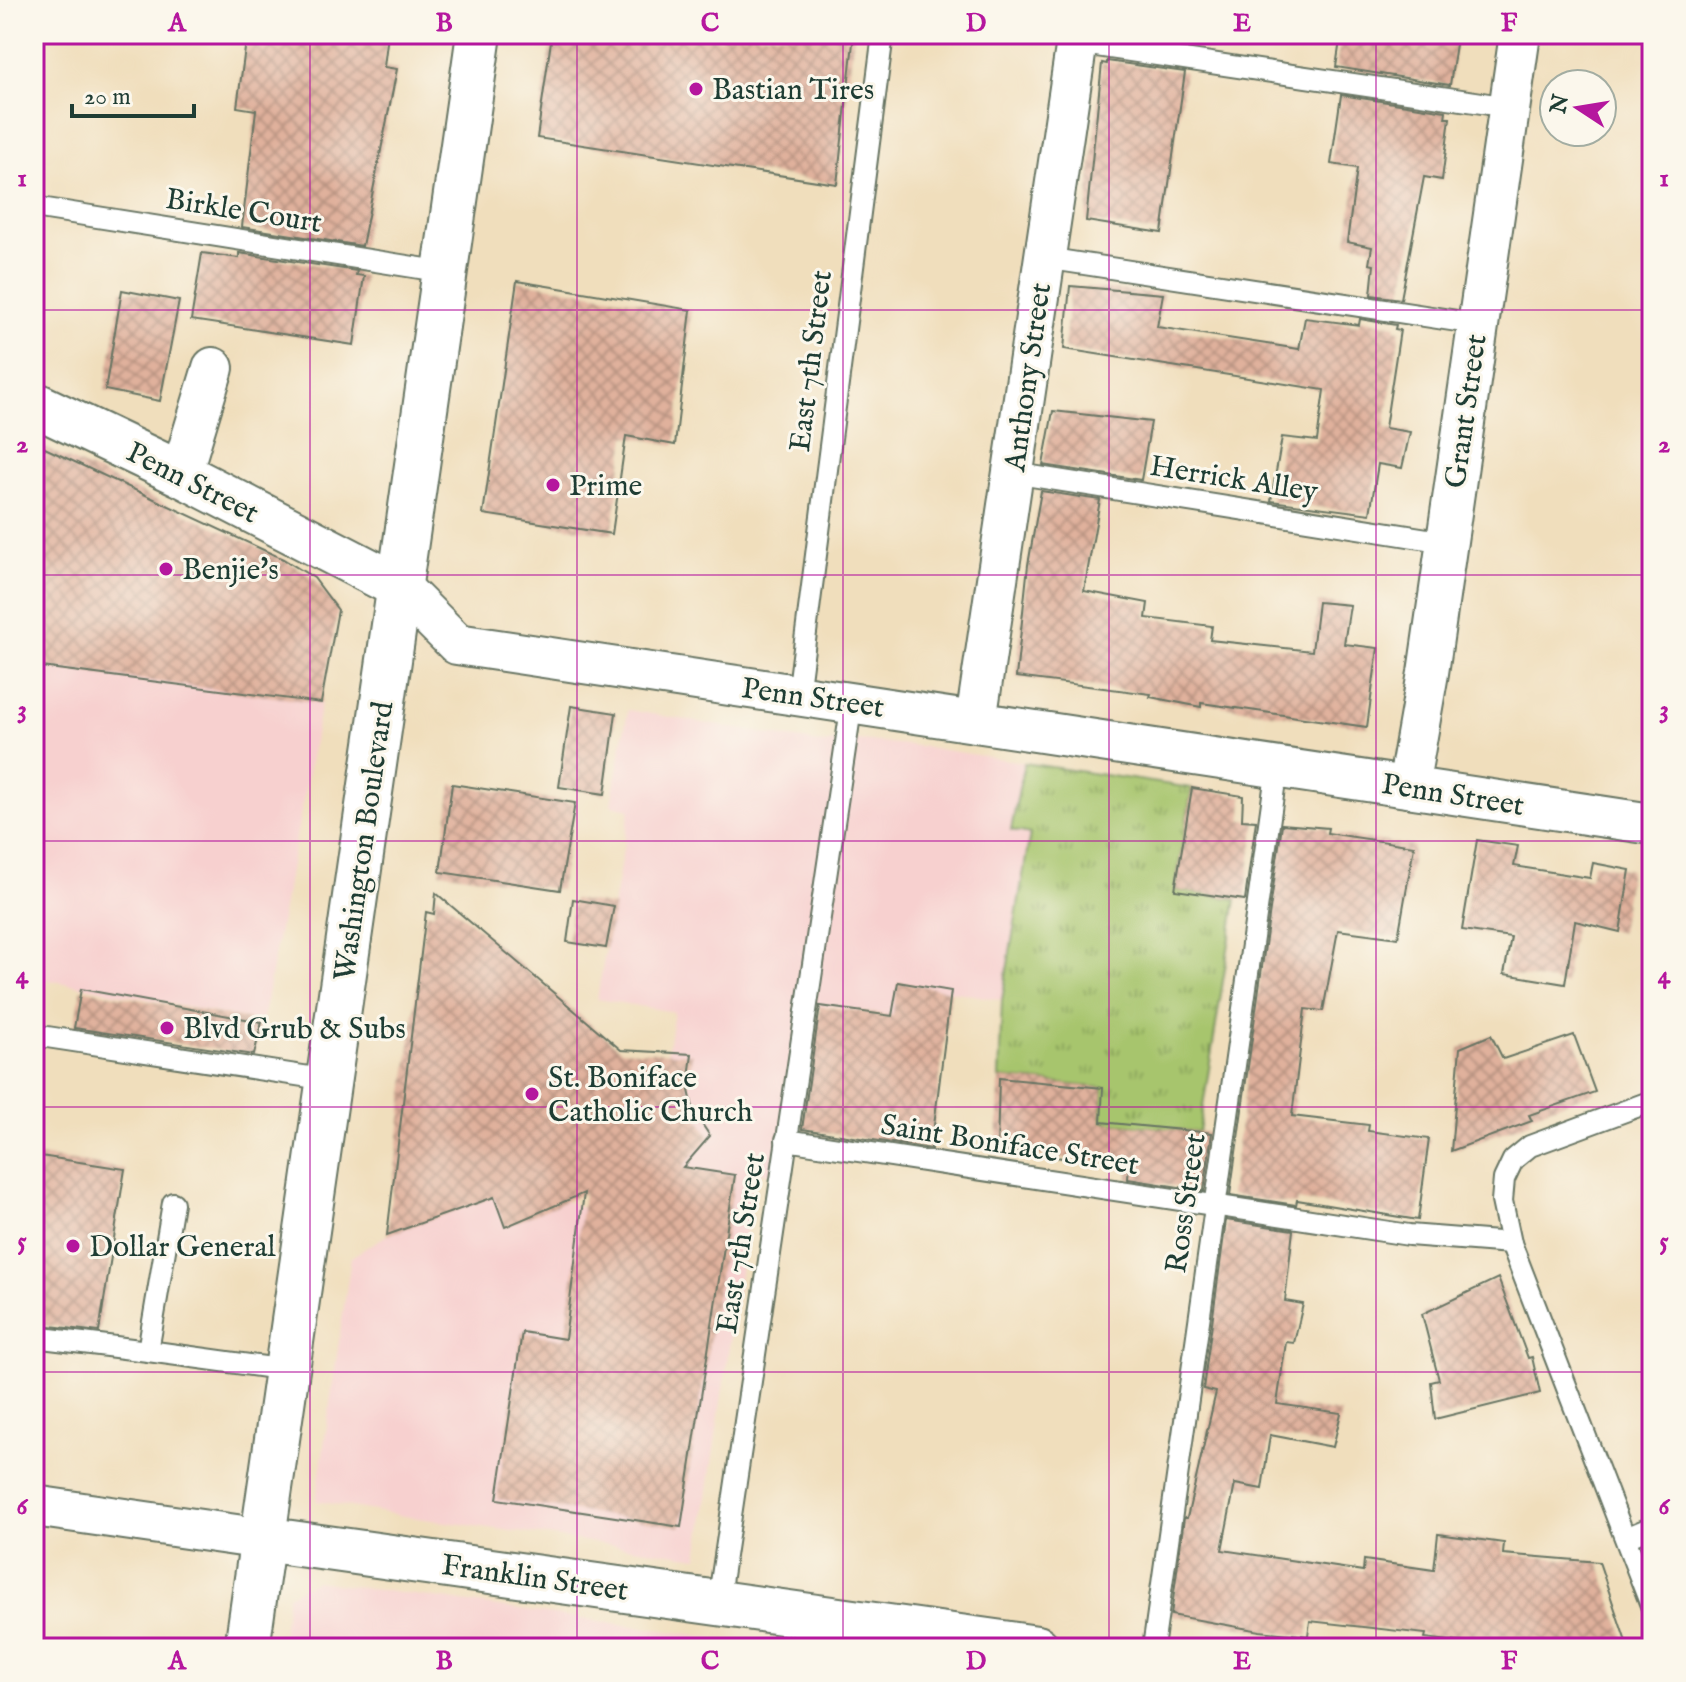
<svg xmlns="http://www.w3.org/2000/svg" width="1686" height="1682" viewBox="0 0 1686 1682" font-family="'IM FELL English',serif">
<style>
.built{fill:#f7d0cf}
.park{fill:url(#park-tufts);stroke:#638150;stroke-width:2}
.building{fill:url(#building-cross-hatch)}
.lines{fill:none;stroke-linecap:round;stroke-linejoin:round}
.lane-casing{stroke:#687564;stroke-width:24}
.street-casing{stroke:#687564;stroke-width:44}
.secondary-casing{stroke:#687564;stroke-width:48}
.primary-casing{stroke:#687564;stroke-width:48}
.lane{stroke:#fff;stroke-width:20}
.street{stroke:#fff;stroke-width:40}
.secondary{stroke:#fff;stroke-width:44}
.primary{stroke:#fff;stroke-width:44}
.grid{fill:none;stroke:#b5179e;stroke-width:2;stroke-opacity:0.55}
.poi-dot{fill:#b5179e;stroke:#fbf7ec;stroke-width:3}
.labels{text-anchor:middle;stroke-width:6;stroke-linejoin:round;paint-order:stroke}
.poi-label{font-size:30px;fill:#1f3d34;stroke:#fbf7ec;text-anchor:start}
.street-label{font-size:30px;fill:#1f3d34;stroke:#fbf7ec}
.neatline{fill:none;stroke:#b5179e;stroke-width:3}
.grid-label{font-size:26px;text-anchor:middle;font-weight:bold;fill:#b5179e}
</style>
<defs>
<pattern id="park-tufts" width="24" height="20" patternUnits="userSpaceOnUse" patternTransform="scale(2)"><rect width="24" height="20" fill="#a7c56d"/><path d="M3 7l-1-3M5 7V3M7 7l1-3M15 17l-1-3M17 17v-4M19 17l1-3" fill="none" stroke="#87a15a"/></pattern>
<pattern id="building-cross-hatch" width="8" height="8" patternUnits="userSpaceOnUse" patternTransform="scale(2)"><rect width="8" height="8" fill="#e0b19c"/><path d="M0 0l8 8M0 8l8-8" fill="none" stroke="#b59180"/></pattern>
</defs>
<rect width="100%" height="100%" fill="#fbf7ec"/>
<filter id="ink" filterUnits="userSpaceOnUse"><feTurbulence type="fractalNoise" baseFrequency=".0125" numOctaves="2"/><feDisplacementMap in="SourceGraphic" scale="16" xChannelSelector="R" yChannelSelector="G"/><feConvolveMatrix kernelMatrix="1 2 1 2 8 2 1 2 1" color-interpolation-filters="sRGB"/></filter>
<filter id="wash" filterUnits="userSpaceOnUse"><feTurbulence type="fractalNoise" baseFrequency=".006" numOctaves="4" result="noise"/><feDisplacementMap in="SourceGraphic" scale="32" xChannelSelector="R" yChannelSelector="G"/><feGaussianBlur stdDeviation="1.8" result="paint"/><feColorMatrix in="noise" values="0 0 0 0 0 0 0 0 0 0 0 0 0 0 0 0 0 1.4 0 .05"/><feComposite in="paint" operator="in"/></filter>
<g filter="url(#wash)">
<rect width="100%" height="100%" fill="#f0debc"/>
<!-- built -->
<g class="built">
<path d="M34,443L283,559L314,578L338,611L262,1022L34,977Z"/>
<path d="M628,710L825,744L847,739L918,746L1192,788L1175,890L1236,899L1199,1132L1101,1122L1103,1088L999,1078L1002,1000L899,982L892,1016L831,1006L807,1007L781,1175L755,1172L698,1557L410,1517L316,1501L351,1257L387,1235L494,1197L505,1227L565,1201L611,1220L649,1161L674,1012L597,999L630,809L611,805Z"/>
<path d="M315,1581L696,1635L780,1648H280L288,1595Z"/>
</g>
<!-- park -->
<path class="park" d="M1024,763L1192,788L1175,890L1236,899L1199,1132L1101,1122L1103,1088L999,1078L1002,1000L1030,834L1011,830Z"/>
<g id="blocks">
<!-- building -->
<g class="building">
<path d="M247,34H388L384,67L397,69L362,246L242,227L256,110L237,107Z"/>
<path d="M552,34H687L721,39L722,34H854L837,184L537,138Z"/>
<path d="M1112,34H1191L1189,46Z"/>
<path d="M1341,34H1436L1457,37L1450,85L1336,67Z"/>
<path d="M1107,61L1185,72L1162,233L1086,221L1102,63L1107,64Z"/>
<path d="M1341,95L1446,111L1445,118H1450L1442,180L1424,177L1401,299L1371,295L1374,265L1369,264L1372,247L1347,242L1357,168L1331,164Z"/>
<path d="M202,253L239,258V253L357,271L356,275L364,276L354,345L191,320Z"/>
<path d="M517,281L691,310L675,445L626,436L612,534L483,514Z"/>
<path d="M1070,286L1163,294L1157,327L1299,349L1305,318L1359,325L1360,319L1396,325L1395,329L1400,330L1385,428L1410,432L1402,468L1378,464L1370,514L1271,501L1282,437L1317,441L1324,390L1064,349Z"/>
<path d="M122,290L179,301L160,401L105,390Z"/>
<path d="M1053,411L1151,422L1141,480L1043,465Z"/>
<path d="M34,443L283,559L314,578L338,610L321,703L34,666Z"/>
<path d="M1041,491L1100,500L1084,591L1148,603L1146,618L1212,626L1210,640L1312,651L1318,602L1350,605L1344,644L1378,648L1367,727L1201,703V707L1150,697L1151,694L1016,677L1028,565Z"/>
<path d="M571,706L616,713L605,794L559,787Z"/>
<path d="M452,784L575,803L560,890L440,872Z"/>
<path d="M1192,788L1243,796L1242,820L1256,821L1245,900L1175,890Z"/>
<path d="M1282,824L1328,828L1327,833L1414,846L1398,938L1338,930L1323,1011L1305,1009L1292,1116L1369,1125L1368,1131L1429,1139L1418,1220L1297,1200L1296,1205L1230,1195Z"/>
<path d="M1477,840L1518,846L1514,866L1590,878L1593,863L1630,870L1620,932L1575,921L1565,984L1504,974L1511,937L1462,930Z"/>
<path d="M436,893L621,1050L692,1054L688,1086L694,1112L710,1136L683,1167L735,1175L681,1527L497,1499L522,1332L565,1339L584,1193L505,1227L494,1197L387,1235L426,912L434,914Z"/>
<path d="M573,899L614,906L606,948L567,942Z"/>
<path d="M898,982L951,991L931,1149L802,1129L820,1006L892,1016Z"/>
<path d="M81,989L262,1022L254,1055L74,1028Z"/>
<path d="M1491,1035L1503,1059L1574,1035L1595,1092L1529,1115L1532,1121L1451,1151L1460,1048Z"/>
<path d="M999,1078L1103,1088L1101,1122L1212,1133L1204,1191L1128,1179L1129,1165L997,1151Z"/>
<path d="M34,1155L125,1169L99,1332L34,1324Z"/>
<path d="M1226,1220L1293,1230L1285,1301L1303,1304L1294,1343L1286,1342L1277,1404L1341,1413L1333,1447L1270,1435L1262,1489L1235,1484L1222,1550L1363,1571L1364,1560L1434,1570L1438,1534L1504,1543L1503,1554L1599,1562L1628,1648H1505L1425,1638L1426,1634L1310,1621L1308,1636L1260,1631L1171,1615L1184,1518H1187L1216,1392L1203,1389Z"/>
<path d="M1498,1278L1528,1358L1532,1357L1540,1393L1435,1419L1431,1382L1439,1380L1422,1314Z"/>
</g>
</g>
</g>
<g filter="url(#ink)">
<use href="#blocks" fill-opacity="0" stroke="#687564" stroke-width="2"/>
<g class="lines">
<defs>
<g id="lane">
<path d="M1076,43L1509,107"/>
<path d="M34,207L445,272"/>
<path d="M1045,258L1477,324"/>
<path d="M1013,473L1446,542"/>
<path d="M798,695L883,34"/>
<path d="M34,1035L329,1080"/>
<path d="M1652,1101L1530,1146L1513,1160L1504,1179L1502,1201L1511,1243L1652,1608"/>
<path d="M786,1140L1409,1235L1511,1243"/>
<path d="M173,1203L148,1351L287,1370"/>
<path d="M34,1337L148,1351"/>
<path d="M1626,1538L1652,1527"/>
<path d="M718,1603L852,702"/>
<path d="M1153,1648L1277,767"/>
</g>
<g id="street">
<path d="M181,474L213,368"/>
<path d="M400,587L457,644L1652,824"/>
<path d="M976,721L1078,34"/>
<path d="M1408,787L1428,673L1520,34"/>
<path d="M34,1506L263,1539"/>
</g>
<g id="secondary">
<path d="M34,404L181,474L400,587"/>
<path d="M263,1539L1037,1648"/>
</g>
<path id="primary" d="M247,1648L479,34"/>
</defs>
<!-- lane casing -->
<use href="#lane" class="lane-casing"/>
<!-- street casing -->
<use href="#street" class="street-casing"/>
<!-- secondary casing -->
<use href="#secondary" class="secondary-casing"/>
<!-- primary casing -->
<use href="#primary" class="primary-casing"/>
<!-- lane -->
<use href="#lane" class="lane"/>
<!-- street -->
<use href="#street" class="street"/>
<!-- secondary -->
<use href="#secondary" class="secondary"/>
<!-- primary -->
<use href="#primary" class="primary"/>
</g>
</g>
<!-- grid -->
<path class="grid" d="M310,34V1648M577,34V1648M843,34V1648M1109,34V1648M1376,34V1648M34,310H1652M34,575H1652M34,841H1652M34,1107H1652M34,1372H1652"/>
<!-- markers -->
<g class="poi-dot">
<circle cx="696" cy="89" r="8"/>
<circle cx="553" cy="485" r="8"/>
<circle cx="166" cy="569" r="8"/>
<circle cx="167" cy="1028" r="8"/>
<circle cx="532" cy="1094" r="8"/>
<circle cx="73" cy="1246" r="8"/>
</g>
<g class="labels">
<!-- poi labels -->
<g class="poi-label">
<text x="712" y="99">Bastian Tires</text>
<text x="569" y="495">Prime</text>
<text x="182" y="579">Benjie's</text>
<text x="183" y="1038">Blvd Grub &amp; Subs</text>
<text x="548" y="1087">St. Boniface<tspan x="548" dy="34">Catholic Church</tspan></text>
<text x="89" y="1256">Dollar General</text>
</g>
<!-- street labels -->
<g class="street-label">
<text transform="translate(244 210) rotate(9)" y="10">Birkle Court</text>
<text transform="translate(810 361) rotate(-83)" y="10">East 7th Street</text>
<text transform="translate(1027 377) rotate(-82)" y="10">Anthony Street</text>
<text transform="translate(1465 411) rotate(-82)" y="10">Grant Street</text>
<text transform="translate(1234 478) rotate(9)" y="10">Herrick Alley</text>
<text transform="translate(193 482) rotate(27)" y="10">Penn Street</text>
<text transform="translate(813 697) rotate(8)" y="10">Penn Street</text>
<text transform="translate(1453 794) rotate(9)" y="10">Penn Street</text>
<text transform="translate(363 841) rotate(-82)" y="10">Washington Boulevard</text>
<text transform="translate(1010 1144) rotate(9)" y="10">Saint Boniface Street</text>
<text transform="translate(1185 1203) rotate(-82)" y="10">Ross Street</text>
<text transform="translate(740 1243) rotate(-81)" y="10">East 7th Street</text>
<text transform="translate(535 1577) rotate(8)" y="10">Franklin Street</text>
</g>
</g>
<!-- margin -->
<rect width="1686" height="1682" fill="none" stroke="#fbf7ec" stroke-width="88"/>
<!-- north arrow -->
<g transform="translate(1578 108) rotate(282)"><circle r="38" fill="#fbf7ec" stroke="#a3ada2" stroke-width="2"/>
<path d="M0-6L14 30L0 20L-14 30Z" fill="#b5179e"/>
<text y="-12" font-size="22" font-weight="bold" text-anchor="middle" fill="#1f3d34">N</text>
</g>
<!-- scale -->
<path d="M72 104v12h122v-12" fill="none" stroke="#1f3d34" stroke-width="4"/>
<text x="84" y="104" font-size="24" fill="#1f3d34" stroke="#fbf7ec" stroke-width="6" paint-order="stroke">20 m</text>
<rect x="44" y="44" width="1598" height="1594" class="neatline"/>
<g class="grid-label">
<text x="177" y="31">A</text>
<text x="444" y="31">B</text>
<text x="710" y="31">C</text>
<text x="976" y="31">D</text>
<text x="1242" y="31">E</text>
<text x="1509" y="31">F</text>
<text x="22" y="186">1</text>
<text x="1664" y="186">1</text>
<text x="22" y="452">2</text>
<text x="1664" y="452">2</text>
<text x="22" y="717">3</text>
<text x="1664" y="717">3</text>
<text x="22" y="983">4</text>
<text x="1664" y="983">4</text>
<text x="22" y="1249">5</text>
<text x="1664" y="1249">5</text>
<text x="22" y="1514">6</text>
<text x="1664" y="1514">6</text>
<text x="177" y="1669">A</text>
<text x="444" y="1669">B</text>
<text x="710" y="1669">C</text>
<text x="976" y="1669">D</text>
<text x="1242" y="1669">E</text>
<text x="1509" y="1669">F</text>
</g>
</svg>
